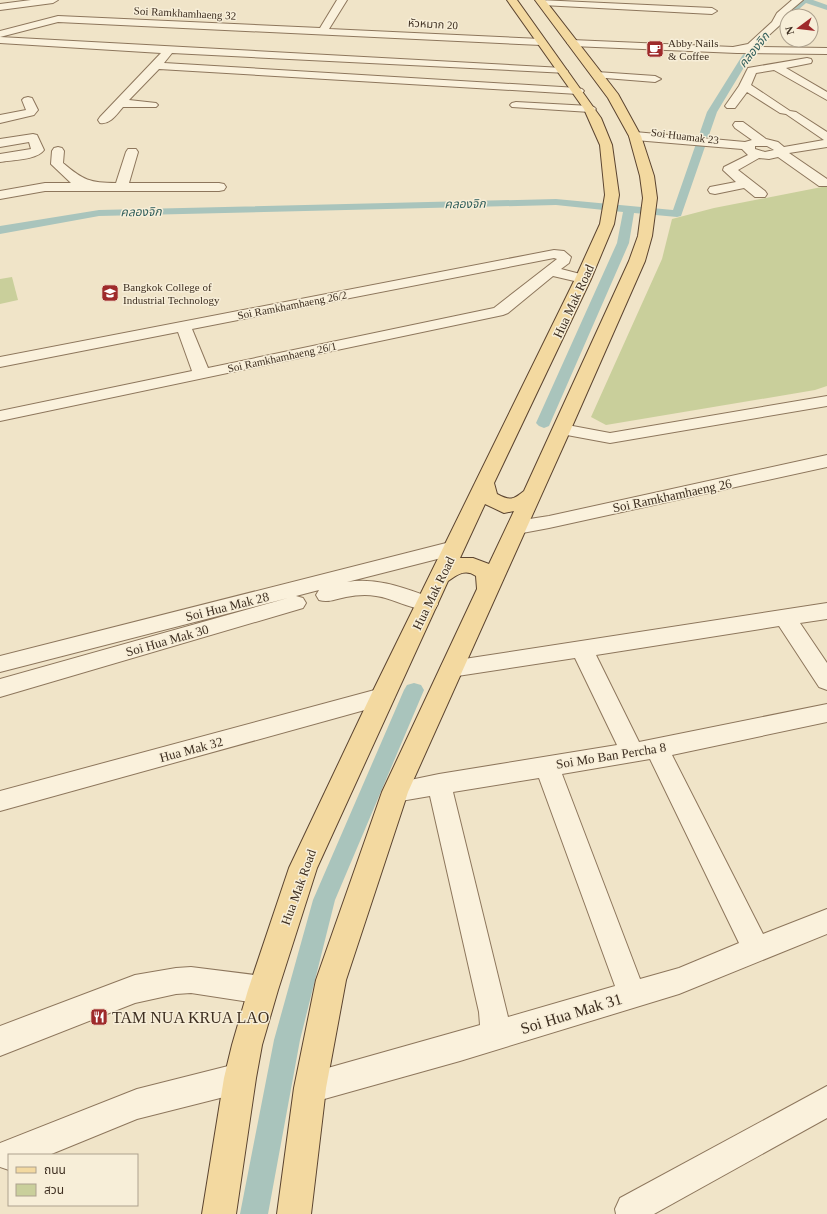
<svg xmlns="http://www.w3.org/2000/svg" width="827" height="1214" viewBox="0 0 827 1214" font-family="'Times New Roman','Noto Sans Thai',serif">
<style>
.green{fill:#c9cf9b}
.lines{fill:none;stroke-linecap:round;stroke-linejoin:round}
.canal{fill:#a9c4bc;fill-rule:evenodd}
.minor-casing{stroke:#8d765c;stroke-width:2}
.major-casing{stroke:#5b4430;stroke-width:2}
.minor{fill:#faf1dc;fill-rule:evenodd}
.major{fill:#f3d9a0;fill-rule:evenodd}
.labels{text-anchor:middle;stroke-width:3;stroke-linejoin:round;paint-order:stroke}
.far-street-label{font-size:11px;fill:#3d2e20;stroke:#f7eed8}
.far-poi-label{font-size:11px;fill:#3d2e20;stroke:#f7eed8;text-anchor:start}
.far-water-label{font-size:12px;font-style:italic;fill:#2f5d5a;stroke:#f7eed8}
.street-label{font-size:13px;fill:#3d2e20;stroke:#f7eed8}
.near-street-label{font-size:16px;fill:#3d2e20;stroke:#f7eed8}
.near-poi-label{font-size:16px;fill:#3d2e20;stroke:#f7eed8;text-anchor:start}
</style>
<rect width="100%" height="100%" fill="#f0e4c8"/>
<!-- green -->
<g class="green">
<path d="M827,186V386L815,390L606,425L591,417L662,259L672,219L714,208Z"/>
<path d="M12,277L18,300L0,304V279Z"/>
</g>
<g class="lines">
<!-- canal -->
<g class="canal">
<path d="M799,0H813L827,5V10L806,3L791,16H787V20L770,35L749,59L717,112L681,216L677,217L634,213L629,243L549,426L544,428L539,426L536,423L617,243L623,212L556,205L99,216L0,234V226L99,210L556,199L673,210L707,112L742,56L764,31Z"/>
<path d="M414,683L421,685L424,690L335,900L300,1040L268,1214H240L274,1040L313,900L404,690L407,685Z"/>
</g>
<defs>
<g id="minor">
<path d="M31,0H58L53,3L0,10V4Z"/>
<path d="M337,0H347L329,29L541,39L546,42L541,45L58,22L0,37L563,68L568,71L567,73L172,53L164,63L578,88L582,89L584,91L582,93L578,94L159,69L129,100L156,103L158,105L156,107H123C117,114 110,125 100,123L98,120L100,117L161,53L0,43V31L58,16L320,28Z"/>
<path d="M539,0L712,8L717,11L712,14L542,5L539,4L537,2Z"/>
<path d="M792,0H803L784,16L780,25L756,47L827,48V54L737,53L572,46L567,43L572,40L733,47L748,44L772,22L777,13Z"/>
<path d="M807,58L811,59L812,61L811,63L786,68L827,92V100L774,70L756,73L751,85L790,111L796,112L827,132V147L789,153L827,179V186H819L778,157L769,159L759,158L738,170L765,191L767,194L765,197H755L744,188L715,194L710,193L708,190L710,187L736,182L723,170L724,167L748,155L742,149L635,140L631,139L629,136L631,133L635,132L745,142L752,140L735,128L733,125L735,122H743L766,139L778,142L784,147L824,140L786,114L780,113L747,92L735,108H727L725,106L739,86L748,68ZM755,146H767L774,150L765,152L755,149Z"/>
<path d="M597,72L655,76L661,79L655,82L593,77L592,75L593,73Z"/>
<path d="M28,97L32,98L38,110L34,115L0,123V115L26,110L22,100L24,98Z"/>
<path d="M516,102L590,106L594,107L596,109L594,111L590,112L512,107L510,105L512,103Z"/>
<path d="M33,134L37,135L44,150C37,160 12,160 0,162V154L31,149L29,142L0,147V139Z"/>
<path d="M58,147L62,148L64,151L63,163C83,180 90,183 116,183L126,152L128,149H136L138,152L129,183H219L224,184L226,187L224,190L219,191H45L0,199V191L45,183H71L51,164L52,151L54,148Z"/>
<path d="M554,250L564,251L571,257L569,263L561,269L588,276L590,279L588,282L583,283L553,276L508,313L503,315L0,421V411L192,371L178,332L0,367V357ZM554,258L557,259L494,308L208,368L192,329Z"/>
<path d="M827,396V406L610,443L556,433L553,429L556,425L562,424L610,433Z"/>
<path d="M827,455V467L549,528L517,534L510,532L507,527L510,522L549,516Z"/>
<path d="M454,541L461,543L464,548L461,553L347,582C379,577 406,589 435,599L438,604L435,609C419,614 394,598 376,596C366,594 356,595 346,597C336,599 328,603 319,600L316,595L319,590L296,596L303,598L306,603L303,608L0,697V679L288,598L0,672V656Z"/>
<path d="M827,603V619L800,623L827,663V690L819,687L779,626L596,655L639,742L827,704V722L672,755L763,934L827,909V934L679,994L460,1061L310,1103L299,1099L295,1088L299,1077L310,1073L480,1025L479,1012L430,796L395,802L386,799L383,792L386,785L439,774L617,745L575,658L451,677L443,675L440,669L443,663L451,661ZM650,759L739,943L679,968L640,979L562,774ZM539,778L615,986L508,1017L453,792Z"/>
<path d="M382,688L390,691L393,697L390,703L0,811V791Z"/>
<path d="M191,967L263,976L273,980L277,990L273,1000L263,1004L191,993L176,994L135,1003L0,1056V1026L135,975L176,968Z"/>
<path d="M240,1063L251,1067L255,1078L251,1089L240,1093L137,1119L49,1155H9V1170L0,1167V1143L137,1089Z"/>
<path d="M827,1086V1118L654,1214H616L615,1209L620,1198Z"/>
</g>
<path id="major" d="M507,0H517L601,118L612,145L619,195L614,224L591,279L494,483L497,494C510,501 513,500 524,491L629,261L638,236L643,198L640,176L629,136L608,98L535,0H545L618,94L641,136L654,176L657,198L652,236L645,261L571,429L408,792L346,980L326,1088L311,1214H277L294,1088L316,980L382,792L477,589L476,576C465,568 457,575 448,581L317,868L278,990L262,1045L256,1078L236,1214H202L224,1078L232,1045L248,990L289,868L370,697L575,279L600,224L605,195L600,145L584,109ZM485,504L504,513L514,511L489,564L473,558H460Z"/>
</defs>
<!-- minor casing -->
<use href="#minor" class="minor-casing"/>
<!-- major casing -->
<use href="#major" class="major-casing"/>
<!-- minor -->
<use href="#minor" class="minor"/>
<!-- major -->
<use href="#major" class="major"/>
</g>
<!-- icons -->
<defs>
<symbol id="cafe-square" viewBox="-11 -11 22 22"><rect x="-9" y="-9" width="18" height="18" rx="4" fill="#9e2a2b" stroke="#f7eed8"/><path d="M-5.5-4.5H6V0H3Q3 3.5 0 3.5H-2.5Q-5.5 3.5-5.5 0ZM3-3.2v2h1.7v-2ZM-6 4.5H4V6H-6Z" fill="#fff"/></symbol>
<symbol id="university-square" viewBox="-11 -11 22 22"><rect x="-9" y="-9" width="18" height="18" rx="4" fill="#9e2a2b" stroke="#f7eed8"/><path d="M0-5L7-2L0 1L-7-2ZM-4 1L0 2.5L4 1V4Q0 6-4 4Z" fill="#fff"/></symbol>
<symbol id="restaurant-square" viewBox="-11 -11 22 22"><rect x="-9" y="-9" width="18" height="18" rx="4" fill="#9e2a2b" stroke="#f7eed8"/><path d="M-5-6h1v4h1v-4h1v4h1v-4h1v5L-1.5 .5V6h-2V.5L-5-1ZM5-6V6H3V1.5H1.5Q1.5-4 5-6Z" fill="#fff"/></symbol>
</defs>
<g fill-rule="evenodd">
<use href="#cafe-square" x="645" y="39" width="20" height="20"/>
<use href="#university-square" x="100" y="283" width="20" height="20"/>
<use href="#restaurant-square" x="89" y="1007" width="20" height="20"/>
</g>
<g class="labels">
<!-- far-street labels -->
<g class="far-street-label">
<text transform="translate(185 13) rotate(3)" y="4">Soi Ramkhamhaeng 32</text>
<text transform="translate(433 24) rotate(3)" y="4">หัวหมาก 20</text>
<text transform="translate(685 136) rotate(7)" y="4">Soi Huamak 23</text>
<text transform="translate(292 305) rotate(-11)" y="4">Soi Ramkhamhaeng 26/2</text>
<text transform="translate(282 357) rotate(-12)" y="4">Soi Ramkhamhaeng 26/1</text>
</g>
<!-- far-poi labels -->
<g class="far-poi-label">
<text x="668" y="47">Abby Nails<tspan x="668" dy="13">&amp; Coffee</tspan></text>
<text x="123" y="291">Bangkok College of<tspan x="123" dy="13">Industrial Technology</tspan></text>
</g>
<!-- far-water labels -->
<g class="far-water-label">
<text transform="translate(754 50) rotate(-51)" y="4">คลองจิก</text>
<text transform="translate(465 204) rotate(-1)" y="4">คลองจิก</text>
<text transform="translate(141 212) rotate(-1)" y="4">คลองจิก</text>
</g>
<!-- street labels -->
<g class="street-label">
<text transform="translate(573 301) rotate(-65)" y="5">Hua Mak Road</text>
<text transform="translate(672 495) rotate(-12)" y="5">Soi Ramkhamhaeng 26</text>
<text transform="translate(433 593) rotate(-64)" y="5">Hua Mak Road</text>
<text transform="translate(227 606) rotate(-14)" y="5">Soi Hua Mak 28</text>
<text transform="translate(167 640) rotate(-16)" y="5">Soi Hua Mak 30</text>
<text transform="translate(191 749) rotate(-15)" y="5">Hua Mak 32</text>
<text transform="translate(611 755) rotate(-9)" y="5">Soi Mo Ban Percha 8</text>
<text transform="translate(298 887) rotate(-70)" y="5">Hua Mak Road</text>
</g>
<!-- near-street labels -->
<g class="near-street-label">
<text transform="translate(571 1013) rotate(-17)" y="6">Soi Hua Mak 31</text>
</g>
<!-- near-poi labels -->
<g class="near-poi-label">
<text x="112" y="1023">TAM NUA KRUA LAO</text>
</g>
</g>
<!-- legend -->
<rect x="8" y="1154" width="130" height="52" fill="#f7eed8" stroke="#ada18e"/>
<rect x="16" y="1167" width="20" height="6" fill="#f3d9a0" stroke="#ada18e"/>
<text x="44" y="1174" font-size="12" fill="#3d2e20">ถนน</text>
<rect x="16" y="1184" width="20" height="12" fill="#c9cf9b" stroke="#ada18e"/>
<text x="44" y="1194" font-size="12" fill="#3d2e20">สวน</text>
<!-- north arrow -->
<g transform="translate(799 28) rotate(255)"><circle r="19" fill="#f7eed8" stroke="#ada18e"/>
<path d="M0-3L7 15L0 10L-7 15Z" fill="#9e2a2b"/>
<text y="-6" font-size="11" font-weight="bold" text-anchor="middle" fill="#3d2e20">N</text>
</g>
</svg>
